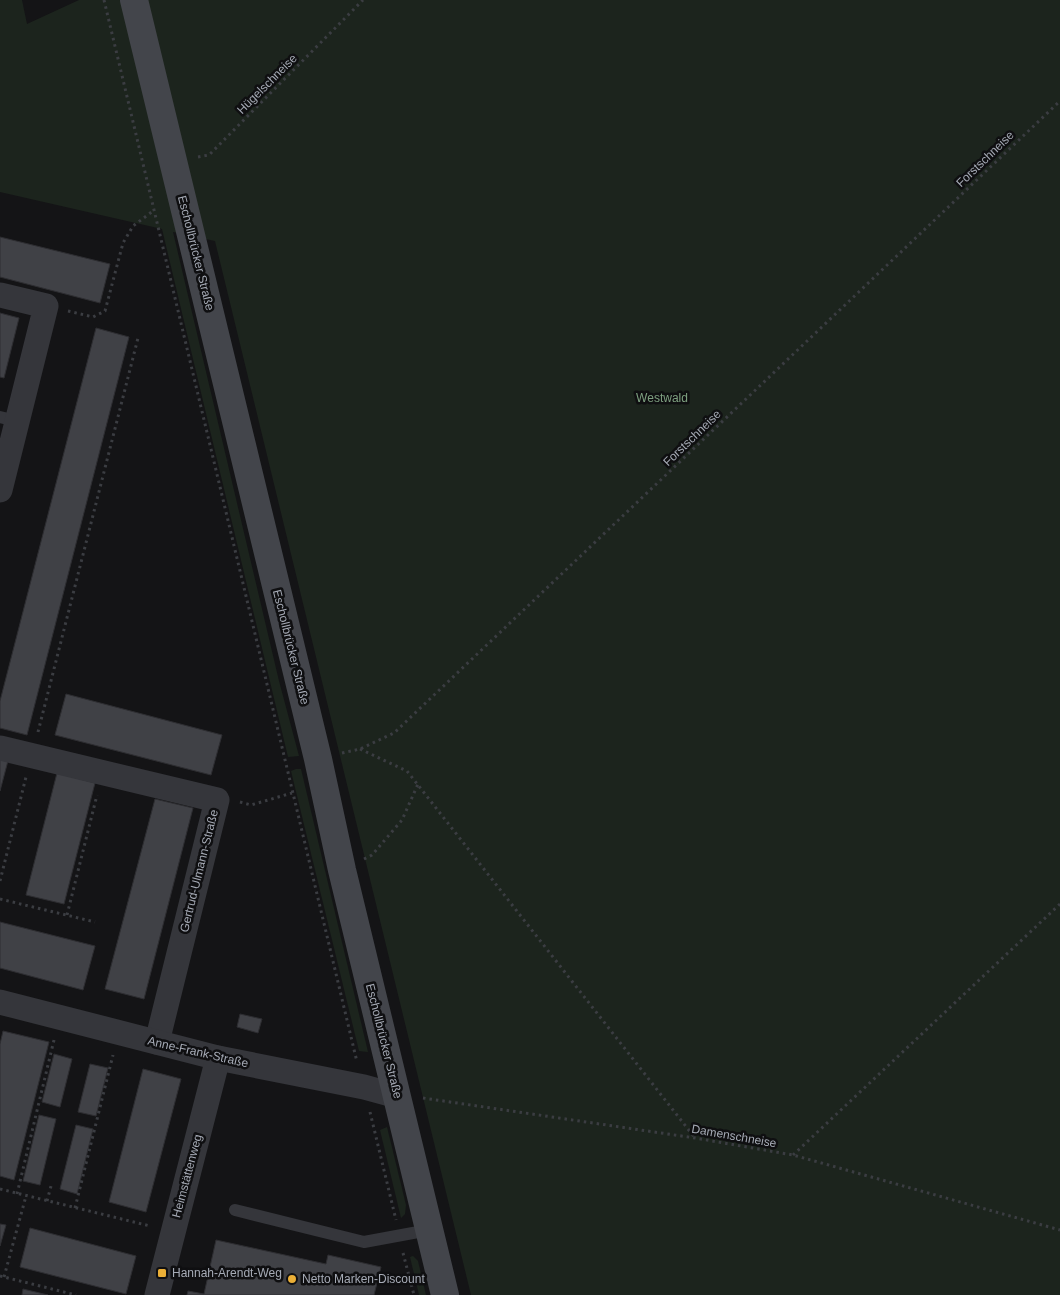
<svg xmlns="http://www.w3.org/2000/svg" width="1060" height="1295" viewBox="0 0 1060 1295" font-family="Arial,sans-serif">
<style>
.green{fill:#1c241d}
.building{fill:#404146;stroke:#2e2e32}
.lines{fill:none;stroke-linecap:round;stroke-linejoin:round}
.path{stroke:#3b3d42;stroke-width:3;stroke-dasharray:2.5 4;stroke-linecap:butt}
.service{stroke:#35363b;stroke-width:12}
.minor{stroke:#35363b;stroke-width:25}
.secondary{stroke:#43454b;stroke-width:28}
.poi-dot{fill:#ebaf37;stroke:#0f0f11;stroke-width:2}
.labels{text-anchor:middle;stroke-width:5;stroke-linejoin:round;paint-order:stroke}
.street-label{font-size:12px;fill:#a6abb6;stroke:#0f0f11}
.park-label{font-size:12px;fill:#7ea080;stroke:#0f0f11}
.poi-label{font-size:12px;fill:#a6abb6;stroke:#0f0f11;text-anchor:start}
</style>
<rect width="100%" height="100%" fill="#141416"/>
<!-- green -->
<g class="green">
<path d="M0,0H22L27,24L79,0H1060V1295H471L215,241L173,232L279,681L299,756L288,757L162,229L0,192Z"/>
<path d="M296,769H301L368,1052L359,1051L291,771Z"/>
<path d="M387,1127L406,1205L405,1214L401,1218L380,1130Z"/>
<path d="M413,1256L418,1261L426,1295H419L410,1257Z"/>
</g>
<!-- building -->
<g class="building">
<path d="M0,237L110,264L100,303L0,277Z"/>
<path d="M0,313L19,318L4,378L0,377Z"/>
<path d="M96,328L129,337L27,735L0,728V701Z"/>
<path d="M66,694L222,735L211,775L55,735Z"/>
<path d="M0,755L9,757L0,791Z"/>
<path d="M57,773L95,783L64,904L26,895Z"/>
<path d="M155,799L193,808L144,999L105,989Z"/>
<path d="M0,922L95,946L83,990L0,968Z"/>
<path d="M240,1014L262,1019L258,1033L237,1027Z"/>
<path d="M3,1031L49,1042L14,1180L0,1176V1044Z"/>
<path d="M54,1054L72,1059L60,1107L42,1102Z"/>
<path d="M90,1064L108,1068L96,1116L78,1112Z"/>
<path d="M143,1069L181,1079L146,1212L109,1202Z"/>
<path d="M39,1115L56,1119L40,1185L23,1181Z"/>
<path d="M76,1125L93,1129L77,1194L60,1189Z"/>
<path d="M0,1224L6,1225L0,1246Z"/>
<path d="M30,1228L136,1256L126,1294L20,1267Z"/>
<path d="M216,1240L326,1264L328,1255L381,1267L374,1295H187L188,1291L204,1294Z"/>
<path d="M23,1289L48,1295H22Z"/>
</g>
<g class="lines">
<!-- path -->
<g class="path">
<path d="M104,0L357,1062"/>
<path d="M198,157L209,155L363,0"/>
<path d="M68,311L93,317L105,311L123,243L133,226L153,211"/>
<path d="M38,732L138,338"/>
<path d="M360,749L407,771L695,1138"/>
<path d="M342,753L360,749L394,733L1060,101"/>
<path d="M240,802L251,805L292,793"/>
<path d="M364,859L372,855L402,820L418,784"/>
<path d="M0,881L26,777"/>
<path d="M0,899L95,922"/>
<path d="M67,915L97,795"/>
<path d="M423,1098L695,1138L793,1155L1060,1230"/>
<path d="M370,1112L396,1220"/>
<path d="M793,1155L1060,904"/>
<path d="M0,1189L150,1226"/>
<path d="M17,1194L54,1040"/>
<path d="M47,1201L51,1186"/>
<path d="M75,1208L113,1055"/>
<path d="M403,1253L414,1295"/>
<path d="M0,1276L76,1295"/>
<path d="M4,1277L26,1196"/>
</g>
<!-- service -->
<g class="service">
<path d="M0,417L17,421"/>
<path d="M235,1210L364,1242L429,1230"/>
</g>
<!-- minor -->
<g class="minor">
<path d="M0,295L46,306L0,490"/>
<path d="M0,748L217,800L157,1042"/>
<path d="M0,1002L218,1058L364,1087L397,1096"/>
<path d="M157,1295L218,1058"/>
</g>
<!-- secondary -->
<path class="secondary" d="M134,0L318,759L342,870L445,1295"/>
</g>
<!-- markers -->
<g class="poi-dot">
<rect x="157" y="1268" width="10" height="10" rx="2.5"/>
<circle cx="292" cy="1279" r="5"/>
</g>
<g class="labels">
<!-- street labels -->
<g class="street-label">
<text transform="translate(267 84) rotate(-45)" y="4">Hügelschneise</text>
<text transform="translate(985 159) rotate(-44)" y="4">Forstschneise</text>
<text transform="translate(196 253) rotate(76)" y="4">Eschollbrücker Straße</text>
<text transform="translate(692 438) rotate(-44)" y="4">Forstschneise</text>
<text transform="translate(291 647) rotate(76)" y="4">Eschollbrücker Straße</text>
<text transform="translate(199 871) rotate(-76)" y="4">Gertrud-Ulmann-Straße</text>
<text transform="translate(384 1041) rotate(76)" y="4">Eschollbrücker Straße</text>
<text transform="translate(198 1052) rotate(13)" y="4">Anne-Frank-Straße</text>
<text transform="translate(734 1136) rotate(10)" y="4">Damenschneise</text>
<text transform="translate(187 1176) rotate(-75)" y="4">Heimstättenweg</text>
</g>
<!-- park labels -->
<g class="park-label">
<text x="662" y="402">Westwald</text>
</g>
<!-- poi labels -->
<g class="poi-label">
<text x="172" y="1277">Hannah-Arendt-Weg</text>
<text x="302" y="1283">Netto Marken-Discount</text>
</g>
</g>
</svg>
